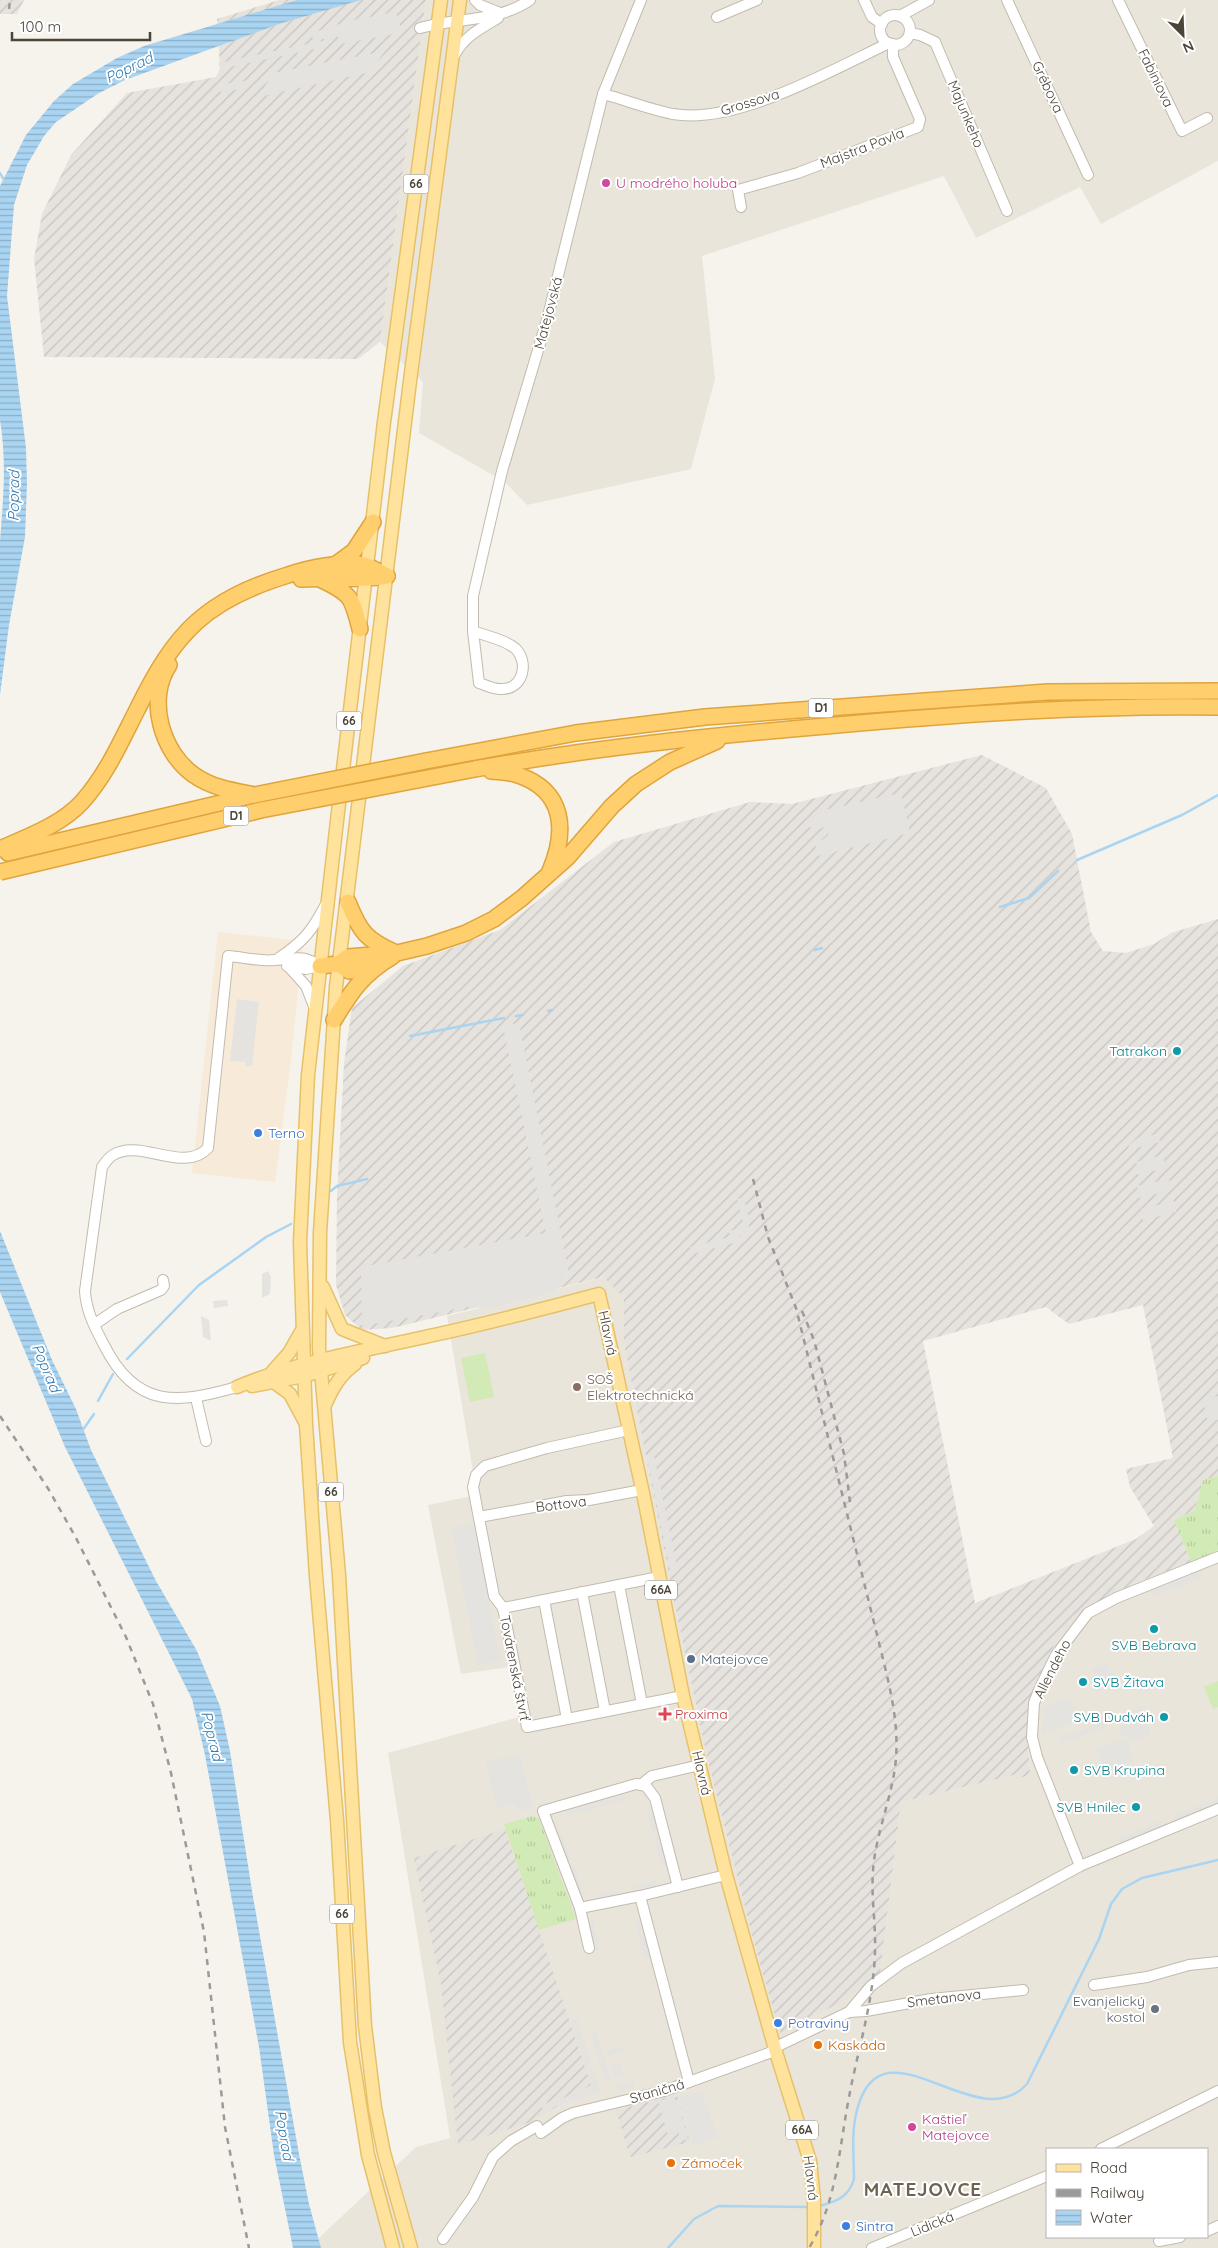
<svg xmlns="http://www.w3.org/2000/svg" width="1218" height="2248" viewBox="0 0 1218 2248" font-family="Quicksand,sans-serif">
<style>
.residential{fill:#eae5da;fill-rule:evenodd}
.commercial{fill:#f7ead8}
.industrial{fill:url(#industrial-furrows);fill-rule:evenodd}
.grass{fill:url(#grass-tufts)}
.garden{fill:#d2eab5}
.parking{fill:#e5e3e0}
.water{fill:url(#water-rules)}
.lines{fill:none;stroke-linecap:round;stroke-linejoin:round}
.stream{stroke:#a9d4f2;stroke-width:2.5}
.minor-casing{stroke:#c2bbae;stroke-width:12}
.major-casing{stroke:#e6c16a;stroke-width:15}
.highway-casing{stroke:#e0a43c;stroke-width:18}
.minor{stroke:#fff;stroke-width:10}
.major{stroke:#ffe39c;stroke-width:12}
.highway{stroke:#ffcf6e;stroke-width:15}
.rail{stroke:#9a9a9a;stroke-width:2.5;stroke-dasharray:6 6;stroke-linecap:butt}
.highway-bridge-casing{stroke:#e0a43c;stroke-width:18;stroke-linecap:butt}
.highway-bridge{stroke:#ffcf6e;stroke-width:15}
.hotel-dot{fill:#d1479c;stroke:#fff;stroke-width:2}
.culture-dot{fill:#0f9aa8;stroke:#fff;stroke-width:2}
.shop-dot{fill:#3f7fe0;stroke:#fff;stroke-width:2}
.education-dot{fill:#8d6e63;stroke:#fff;stroke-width:2}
.service-dot{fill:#5c6f8a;stroke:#fff;stroke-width:2}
.health-dot{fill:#e0444e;stroke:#fff;stroke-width:2}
.worship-dot{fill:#6b7280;stroke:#fff;stroke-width:2}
.food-dot{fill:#e8710a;stroke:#fff;stroke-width:2}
.labels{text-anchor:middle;stroke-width:4;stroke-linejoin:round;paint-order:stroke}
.shield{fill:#fff;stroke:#817c74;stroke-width:1}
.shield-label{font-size:12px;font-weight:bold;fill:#4b4439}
.street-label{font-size:14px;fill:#4b4439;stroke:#fff}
.hotel-label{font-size:14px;fill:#b23c85;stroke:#fff;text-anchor:start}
.culture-label{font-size:14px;fill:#0d838f;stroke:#fff;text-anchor:end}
.shop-label{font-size:14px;fill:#366cbe;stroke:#fff;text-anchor:start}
.education-label{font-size:14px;fill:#785e54;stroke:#fff;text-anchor:start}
.service-label{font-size:14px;fill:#4e5e75;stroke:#fff;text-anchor:start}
.health-label{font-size:14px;fill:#be3a42;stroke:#fff;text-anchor:start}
.worship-label{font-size:14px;fill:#5b616d;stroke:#fff;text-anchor:end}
.food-label{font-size:14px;fill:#c56008;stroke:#fff;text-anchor:start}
.water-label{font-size:15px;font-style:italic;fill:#2e7ab2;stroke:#fff}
.district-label{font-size:19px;font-weight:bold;letter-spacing:1px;fill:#6e6250;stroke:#fff}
</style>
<defs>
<pattern id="industrial-furrows" width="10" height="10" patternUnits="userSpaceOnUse" patternTransform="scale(1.25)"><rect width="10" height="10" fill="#e6e2dd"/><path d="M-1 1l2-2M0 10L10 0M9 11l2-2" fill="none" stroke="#c7c3be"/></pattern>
<pattern id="grass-tufts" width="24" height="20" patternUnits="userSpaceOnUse" patternTransform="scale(1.25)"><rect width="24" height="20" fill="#d2eab5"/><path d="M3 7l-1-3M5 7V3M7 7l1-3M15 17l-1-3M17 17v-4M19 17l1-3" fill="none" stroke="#b6ca9c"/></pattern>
<pattern id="water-rules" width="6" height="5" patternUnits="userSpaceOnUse" patternTransform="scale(1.25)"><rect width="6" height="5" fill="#a9d4f2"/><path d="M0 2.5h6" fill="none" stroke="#8caec5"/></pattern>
</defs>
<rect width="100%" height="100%" fill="#f6f3ec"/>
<!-- residential -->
<g class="residential">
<path d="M426,0H1218V161L1101,224L1080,187L976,238L944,176L702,256L715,379L691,469L527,505L505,482L419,433L423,382L380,342Z"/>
<path d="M605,1277L624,1298V1343L671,1587L707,1757L754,1943L780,2033L880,1973L901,1802L1014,1775H1030L1027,1732L1033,1694L1054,1645L1088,1607L1133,1584L1218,1551V2248H308L416,2147L450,2138L388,1753L519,1717L509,1667L461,1674L428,1505L477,1495L447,1316ZM1047,2149H1207V2237H1047Z"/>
</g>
<!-- commercial -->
<path class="commercial" d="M218,932L303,941L291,1060L275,1182L192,1173Z"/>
<!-- industrial -->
<g class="industrial">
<path d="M0,0H24L17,14H0Z"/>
<path d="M279,0H426L380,342L358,359L44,357L34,259L42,214L71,155L127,93L216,77L220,69L217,19Z"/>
<path d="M982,755L1046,788L1072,834L1091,932L1103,951L1126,953L1154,944L1171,933L1218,919V1476L1203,1480L1195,1510L1174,1520L1191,1562L1133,1584L1088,1607L1054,1645L1033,1695L1027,1732L1030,1775L1015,1779L1014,1775L901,1802L880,1973L845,2000L780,2033L754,1943L707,1757L671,1587L624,1343V1298L604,1277L392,1328L362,1330L345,1315L336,1285L337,1196L344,1063L352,1008L403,966L500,930L614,842L750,802L792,804ZM1143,1305L1173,1458L1126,1469L1130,1487L1154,1526L1136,1539L975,1603L923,1341L1046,1307L1069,1324Z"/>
<path d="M505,1829L591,2085L534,2121L458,2145L441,1984L414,1858Z"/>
<path d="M677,2095L690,2142L630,2157L616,2110Z"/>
</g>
<!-- grass -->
<g class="grass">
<path d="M1218,1476V1551L1191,1562L1174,1520L1195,1510L1203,1480Z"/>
<path d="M533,1816L539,1819L576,1919L539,1930L504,1824Z"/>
</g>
<!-- garden -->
<g class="garden">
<path d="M485,1353L494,1397L470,1402L461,1358Z"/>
<path d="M1218,1681V1707L1213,1709L1204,1687Z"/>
</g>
<!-- parking -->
<g class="parking">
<path d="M396,12L400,26L399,33L340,44L338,36L313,41L312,33L348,21Z"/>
<path d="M322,41L324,47L220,69L218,63Z"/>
<path d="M385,51L370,72L263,96L262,91L273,73Z"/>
<path d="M245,81L246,88L220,92L219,85Z"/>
<path d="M901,793L910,833L818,856L814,840H822L828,835L829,830L824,827L812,832L809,823L824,810Z"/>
<path d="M237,999L259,1002L252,1066H245V1062L230,1061Z"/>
<path d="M519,1023L569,1275L561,1277L556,1292L532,1298L486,1309L473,1306L362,1326L361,1267L546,1233L503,1026Z"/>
<path d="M1158,1134L1160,1142L1128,1150L1129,1145L1138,1138Z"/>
<path d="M1163,1155L1166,1168L1135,1175L1133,1168L1137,1166L1136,1162Z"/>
<path d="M1169,1179L1171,1190L1139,1198L1137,1186Z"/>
<path d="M744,1198L750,1224L744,1226L737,1199Z"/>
<path d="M1174,1201L1176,1212L1143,1220L1141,1209Z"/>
<path d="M749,1226L750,1232L740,1235L741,1241L692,1254L690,1247L730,1237L729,1231Z"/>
<path d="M268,1271L271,1277L270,1294L262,1298V1274Z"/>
<path d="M227,1300L228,1306L214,1308L213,1301Z"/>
<path d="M201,1316L209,1320L211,1341L203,1337Z"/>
<path d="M1218,1396V1420L1208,1422L1203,1400Z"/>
<path d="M654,1456L677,1567L670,1569L647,1457Z"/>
<path d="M474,1524L501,1661L478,1665L451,1528Z"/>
<path d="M1201,1570V1578L1155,1596L1150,1590Z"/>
<path d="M1107,1663L1116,1689L1110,1691L1108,1685L1099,1689L1092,1669Z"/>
<path d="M1070,1697L1078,1720L1043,1734L1041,1728L1045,1715L1041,1708Z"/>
<path d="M1141,1706L1151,1734L1133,1741L1120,1734L1125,1712Z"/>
<path d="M1104,1721L1106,1727L1059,1745L1057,1739Z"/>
<path d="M1126,1738L1134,1760L1105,1771L1096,1749Z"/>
<path d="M520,1754L533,1807L518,1811L515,1804L496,1808L485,1762Z"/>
<path d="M629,1794L630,1799L566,1816L565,1810Z"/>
<path d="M1218,1797V1804L1173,1823L1174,1816Z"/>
<path d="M652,1808L659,1832L652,1833L646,1809Z"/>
<path d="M1160,1821L1166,1826L1121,1846L1118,1839Z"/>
<path d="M560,1830L572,1860L566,1862L554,1832Z"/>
<path d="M660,1837L667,1865L661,1867L654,1838Z"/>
<path d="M574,1865L582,1889L577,1891L568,1867Z"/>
<path d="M655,1880L657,1887L634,1892L633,1886Z"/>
<path d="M616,1890L618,1895L598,1900L597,1895Z"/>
<path d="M593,1919L600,1950L594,1951L587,1921Z"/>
<path d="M641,1919L651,1958L644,1959L635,1921Z"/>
<path d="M577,2019L601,2093L543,2110L541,2105L592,2088L571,2021Z"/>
<path d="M596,2031L611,2079L605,2081L590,2033Z"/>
<path d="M622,2046L624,2052L608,2057L606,2051Z"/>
<path d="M619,2061L624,2075L615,2078L610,2064Z"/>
<path d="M633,2080L635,2086L619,2092L617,2086Z"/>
<path d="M701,2090L718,2137L693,2146L679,2098Z"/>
<path d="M673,2097L675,2100L678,2101L688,2139L682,2141L678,2131L668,2135L658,2101Z"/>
</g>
<!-- water -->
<g class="water">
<path d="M297,0H361L282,23L125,80L99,93L56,122L44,136L27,165L14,205L7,296L26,448L27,483L25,537L9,625L0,695C0,645 0,592 0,542C3,499 7,463 0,420V186L26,135L54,101L73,84L117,58L144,46Z"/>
<path d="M0,1231L52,1360L76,1409L91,1450L156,1581L197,1651L220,1706L230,1751L253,1897L299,2154L309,2204L321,2248H293L274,2155L259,2047L205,1755L192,1699L65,1447L0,1292Z"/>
</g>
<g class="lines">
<!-- stream -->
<g class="stream">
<path d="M0,173L4,180"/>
<path d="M1077,860L1182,815L1218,795"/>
<path d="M1000,907L1029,898L1058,871"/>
<path d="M815,950L822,948"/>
<path d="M548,1011L552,1010"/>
<path d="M516,1016L523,1015"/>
<path d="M410,1036L504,1018"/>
<path d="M331,1191L337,1186L367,1179"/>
<path d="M127,1359L199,1285L266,1237L291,1224"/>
<path d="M98,1401L113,1374"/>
<path d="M82,1431L94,1414"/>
<path d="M819,2206C836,2202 849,2197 854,2179C854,2157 851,2132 857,2110C882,2014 977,2140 1027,2084L1099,1939L1111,1904L1122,1889L1142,1878L1218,1860"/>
<path d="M668,2248L694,2219L718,2206L811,2207"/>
</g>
<defs>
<g id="minor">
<path d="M475,0L480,5L500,13"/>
<path d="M864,0L872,17L882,24"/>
<path d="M1007,0L1088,175"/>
<path d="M1118,0L1182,131L1207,118"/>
<circle cx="895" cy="30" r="15"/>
<path d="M900,16L929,0"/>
<path d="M717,17L757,0"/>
<path d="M420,28C457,17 496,23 530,0"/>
<path d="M910,33L920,35L935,42L1007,211"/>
<path d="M455,54C465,36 481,28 498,18"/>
<path d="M603,94C626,100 649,109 673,114C736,125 832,70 889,43"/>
<path d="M741,207L738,190L798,173L918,127L920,119L893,57V44"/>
<path d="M473,631C486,636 506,640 516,649C529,663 523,689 502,689C494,690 486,685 479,683L473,631V596L502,471L547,320L603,94L641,0"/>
<path d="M279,958C304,941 312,931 326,904"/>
<path d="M287,966L306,969L320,966"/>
<path d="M288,966L306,986L315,1009"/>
<path d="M95,1324L117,1309L161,1290L164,1286L163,1280"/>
<path d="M237,1387C177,1404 136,1409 104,1345C95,1328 86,1311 85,1291L102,1167C105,1163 109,1157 113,1155C140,1138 184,1174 208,1148L228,956C243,957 261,962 275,960C296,959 301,954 320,966"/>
<path d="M196,1398L206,1441"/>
<path d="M479,1517L567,1501L589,1500L642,1490"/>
<path d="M619,1585L642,1704"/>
<path d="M582,1592L605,1711"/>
<path d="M544,1600L567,1719"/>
<path d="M503,1608L494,1596L473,1487L476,1475L485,1466L547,1448L629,1430"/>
<path d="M503,1608L527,1727L683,1696"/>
<path d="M503,1608L659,1577"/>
<path d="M642,1784L652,1776L700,1765"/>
<path d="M1080,1866L1037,1757L1032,1737L1034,1703L1039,1690L1056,1655L1088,1613L1116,1598L1218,1557"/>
<path d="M678,1887L655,1798L646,1786L636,1784L543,1811L580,1908L640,1896L689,2082"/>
<path d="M640,1896L726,1875"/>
<path d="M580,1908L589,1948"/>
<path d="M1094,1985L1147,1977L1189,1965L1218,1962"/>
<path d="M849,2012L871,1986L902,1963L1080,1866L1218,1809"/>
<path d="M541,2133L562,2118L573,2113L664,2091L769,2053L780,2045L849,2012L866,2011L931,1999L1023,1990"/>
<path d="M1101,2149L1218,2091"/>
<path d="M1207,2231L1218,2226"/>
<path d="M443,2239L473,2197L493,2157L511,2141L537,2126"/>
<path d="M1159,2241L1180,2237"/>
<path d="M872,2248L1047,2176"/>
</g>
<g id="major">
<path d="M323,1287L342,1329L385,1346"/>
<path d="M272,1372L289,1353L301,1332"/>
<path d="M275,1383L290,1394L305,1422"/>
<path d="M252,1386L304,1376L363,1358"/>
<path d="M237,1387C299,1361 364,1351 429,1336C486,1324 543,1309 599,1294L643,1493L683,1696L726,1875L775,2049L810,2161L814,2200V2248"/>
<path d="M325,1405C333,1387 340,1375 355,1364"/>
<path d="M393,2248L368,2155L350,2042L337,1820L316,1576L306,1424L300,1242L308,1075L338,812L384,422L441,0"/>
<path d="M411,2248L384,2153L375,2108L365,2026L339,1575L319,1348L320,1233L336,987L410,381L460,0"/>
</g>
<g id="highway">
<path d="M335,565L354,551L373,522"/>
<path d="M301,579C330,577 358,581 387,576"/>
<path d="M322,580C352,594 352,598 360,629"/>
<path d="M169,665C146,699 162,753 194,775C212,788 234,791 255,795"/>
<path d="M426,761L576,733L705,717L1048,692L1218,691"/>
<path d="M475,769C591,748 709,736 826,726C957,714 1087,705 1218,707"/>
<path d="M491,771C500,772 510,772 518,775C565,791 567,831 550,871"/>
<path d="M0,849C27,837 61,825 82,802C107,774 121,741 138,708C175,632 206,600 288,575C308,568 346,560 367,566C373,568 381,573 387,576"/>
<path d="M8,853L251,796"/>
<path d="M348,902C360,932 366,940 396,953"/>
<path d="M338,964L349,971L374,968"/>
<path d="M320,966L338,964L348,957L397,953L427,946L466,933L494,919L522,898L567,858L612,806L636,784L670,762L717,741"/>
<path d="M334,1020C352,990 363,974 393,956"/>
</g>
</defs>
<!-- minor casing -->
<use href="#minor" class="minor-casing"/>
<!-- major casing -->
<use href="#major" class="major-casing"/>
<!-- highway casing -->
<use href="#highway" class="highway-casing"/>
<!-- minor -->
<use href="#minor" class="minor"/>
<!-- major -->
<use href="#major" class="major"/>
<!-- highway -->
<use href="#highway" class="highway"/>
<!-- rail -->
<g class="rail">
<path d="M9,9L10,0"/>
<path d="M753,1179L768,1237L796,1308L885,1667C894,1705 901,1741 893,1779C887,1810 875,1840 873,1871C871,1898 876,1924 875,1951C874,1998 859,2046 850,2092C839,2146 838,2200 809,2248"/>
<path d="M802,1311L814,1340L844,1454L850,1502"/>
<path d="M0,1416L49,1490L76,1538L126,1637L153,1704L171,1773L204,1932L225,2127L249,2248"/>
</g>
<defs>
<g id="highway-bridge">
<path d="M255,795L426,761"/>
<path d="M0,872L261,810L475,769"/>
</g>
</defs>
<!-- highway-bridge casing -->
<use href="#highway-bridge" class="highway-bridge-casing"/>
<!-- highway-bridge -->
<use href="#highway-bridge" class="highway-bridge"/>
</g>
<!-- markers -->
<g class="hotel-dot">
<circle cx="606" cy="183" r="5"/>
<circle cx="912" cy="2127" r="5"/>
</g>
<g class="culture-dot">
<circle cx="1177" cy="1051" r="5"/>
<circle cx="1154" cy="1629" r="5"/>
<circle cx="1083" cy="1682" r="5"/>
<circle cx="1164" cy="1717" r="5"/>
<circle cx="1074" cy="1770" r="5"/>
<circle cx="1136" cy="1807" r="5"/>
</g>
<g class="shop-dot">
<circle cx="258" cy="1133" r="5"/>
<circle cx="778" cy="2023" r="5"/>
<circle cx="846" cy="2226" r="5"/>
</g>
<circle class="education-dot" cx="577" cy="1387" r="5"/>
<circle class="service-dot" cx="691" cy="1659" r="5"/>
<path class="health-dot" d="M662.5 1706.5h5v5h5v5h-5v5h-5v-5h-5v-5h5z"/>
<circle class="worship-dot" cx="1155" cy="2009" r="5"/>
<g class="food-dot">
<circle cx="818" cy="2045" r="5"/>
<circle cx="671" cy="2163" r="5"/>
</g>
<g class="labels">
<!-- shield labels -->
<g class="shield">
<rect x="403.5" y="174.5" width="25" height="19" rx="4"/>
<rect x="808.5" y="698.5" width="25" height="19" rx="4"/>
<rect x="336.5" y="711.5" width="25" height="19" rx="4"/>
<rect x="223.5" y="806.5" width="25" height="19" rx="4"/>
<rect x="318.5" y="1482.5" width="25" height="19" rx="4"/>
<rect x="645" y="1580.5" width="32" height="19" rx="4"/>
<rect x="329.5" y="1904.5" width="25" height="19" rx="4"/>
<rect x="786" y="2120.5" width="32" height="19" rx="4"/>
</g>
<g class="shield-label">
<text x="416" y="188">66</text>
<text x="821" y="712">D1</text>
<text x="349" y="725">66</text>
<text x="236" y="820">D1</text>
<text x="331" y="1496">66</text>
<text x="661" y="1594">66A</text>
<text x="342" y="1918">66</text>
<text x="802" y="2134">66A</text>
</g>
<!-- street labels -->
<g class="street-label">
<text transform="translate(1156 78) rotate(64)" y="5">Fabiniova</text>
<text transform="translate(1048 87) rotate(65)" y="5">Grébova</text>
<text transform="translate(750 102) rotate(-17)" y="5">Grossova</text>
<text transform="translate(966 114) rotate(67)" y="5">Majunkeho</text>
<text transform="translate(862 148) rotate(-21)" y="5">Majstra Pavla</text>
<text transform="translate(548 313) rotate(-75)" y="5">Matejovská</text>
<text transform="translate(608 1333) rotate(78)" y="5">Hlavná</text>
<text transform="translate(561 1504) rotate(-7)" y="5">Bottova</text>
<text transform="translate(515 1668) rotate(79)" y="5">Továrenská štvrť</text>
<text transform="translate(1052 1669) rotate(-63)" y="5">Allendeho</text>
<text transform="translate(702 1773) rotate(77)" y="5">Hlavná</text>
<text transform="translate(944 1998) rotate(-7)" y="5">Smetanova</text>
<text transform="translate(657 2091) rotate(-16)" y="5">Staničná</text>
<text transform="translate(811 2178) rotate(83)" y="5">Hlavná</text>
<text transform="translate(932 2224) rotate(-22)" y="5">Lidická</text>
</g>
<!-- hotel labels -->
<g class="hotel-label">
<text x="616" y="188">U modrého holuba</text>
<text x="922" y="2124">Kaštieľ<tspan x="922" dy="16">Matejovce</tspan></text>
</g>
<!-- culture labels -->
<g class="culture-label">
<text x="1167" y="1056">Tatrakon</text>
<text x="1154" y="1650" text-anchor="middle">SVB Bebrava</text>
<text x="1093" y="1687" text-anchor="start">SVB Žitava</text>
<text x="1154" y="1722">SVB Dudváh</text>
<text x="1084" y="1775" text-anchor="start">SVB Krupina</text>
<text x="1126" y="1812">SVB Hnilec</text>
</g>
<!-- shop labels -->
<g class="shop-label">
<text x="268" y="1138">Terno</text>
<text x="788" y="2028">Potraviny</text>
<text x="856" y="2231">Sintra</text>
</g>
<!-- education labels -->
<g class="education-label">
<text x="587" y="1384">SOŠ<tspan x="587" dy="16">Elektrotechnická</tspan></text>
</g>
<!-- service labels -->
<g class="service-label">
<text x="701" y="1664">Matejovce</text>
</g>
<!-- health labels -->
<g class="health-label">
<text x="675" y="1719">Proxima</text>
</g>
<!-- worship labels -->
<g class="worship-label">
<text x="1145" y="2006">Evanjelický<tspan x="1145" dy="16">kostol</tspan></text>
</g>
<!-- food labels -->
<g class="food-label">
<text x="828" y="2050">Kaskáda</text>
<text x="681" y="2168">Zámoček</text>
</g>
<!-- water labels -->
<g class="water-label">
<text transform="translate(129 68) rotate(-26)" y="5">Poprad</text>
<text transform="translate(14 496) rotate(-89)" y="5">Poprad</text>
<text transform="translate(46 1368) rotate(67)" y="5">Poprad</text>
<text transform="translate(212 1736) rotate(76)" y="5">Poprad</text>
<text transform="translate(284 2135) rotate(80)" y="5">Poprad</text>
</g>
<!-- district labels -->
<g class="district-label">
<text x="923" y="2196">MATEJOVCE</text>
</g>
</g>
<!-- legend -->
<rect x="1046" y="2148" width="162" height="90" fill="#ffffff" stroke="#b7b4b0"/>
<rect x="1056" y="2164" width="25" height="8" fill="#ffe39c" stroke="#b7b4b0"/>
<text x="1090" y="2173" font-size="15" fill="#4b4439">Road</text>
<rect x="1056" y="2189" width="25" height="8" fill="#9a9a9a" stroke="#b7b4b0"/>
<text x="1090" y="2198" font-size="15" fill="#4b4439">Railway</text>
<rect x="1056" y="2210" width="25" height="15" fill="url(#water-rules)" stroke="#b7b4b0"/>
<text x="1090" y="2223" font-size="15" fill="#4b4439">Water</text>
<!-- north arrow -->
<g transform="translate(1183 35) rotate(156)" stroke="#ffffff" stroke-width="4" paint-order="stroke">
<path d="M0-4L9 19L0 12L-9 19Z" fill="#4b4439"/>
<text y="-8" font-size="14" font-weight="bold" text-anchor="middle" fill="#4b4439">N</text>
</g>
<!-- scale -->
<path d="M12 32v8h138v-8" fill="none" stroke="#4b4439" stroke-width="2.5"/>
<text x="20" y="32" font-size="15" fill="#4b4439" stroke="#ffffff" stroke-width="4" paint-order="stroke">100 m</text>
</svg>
